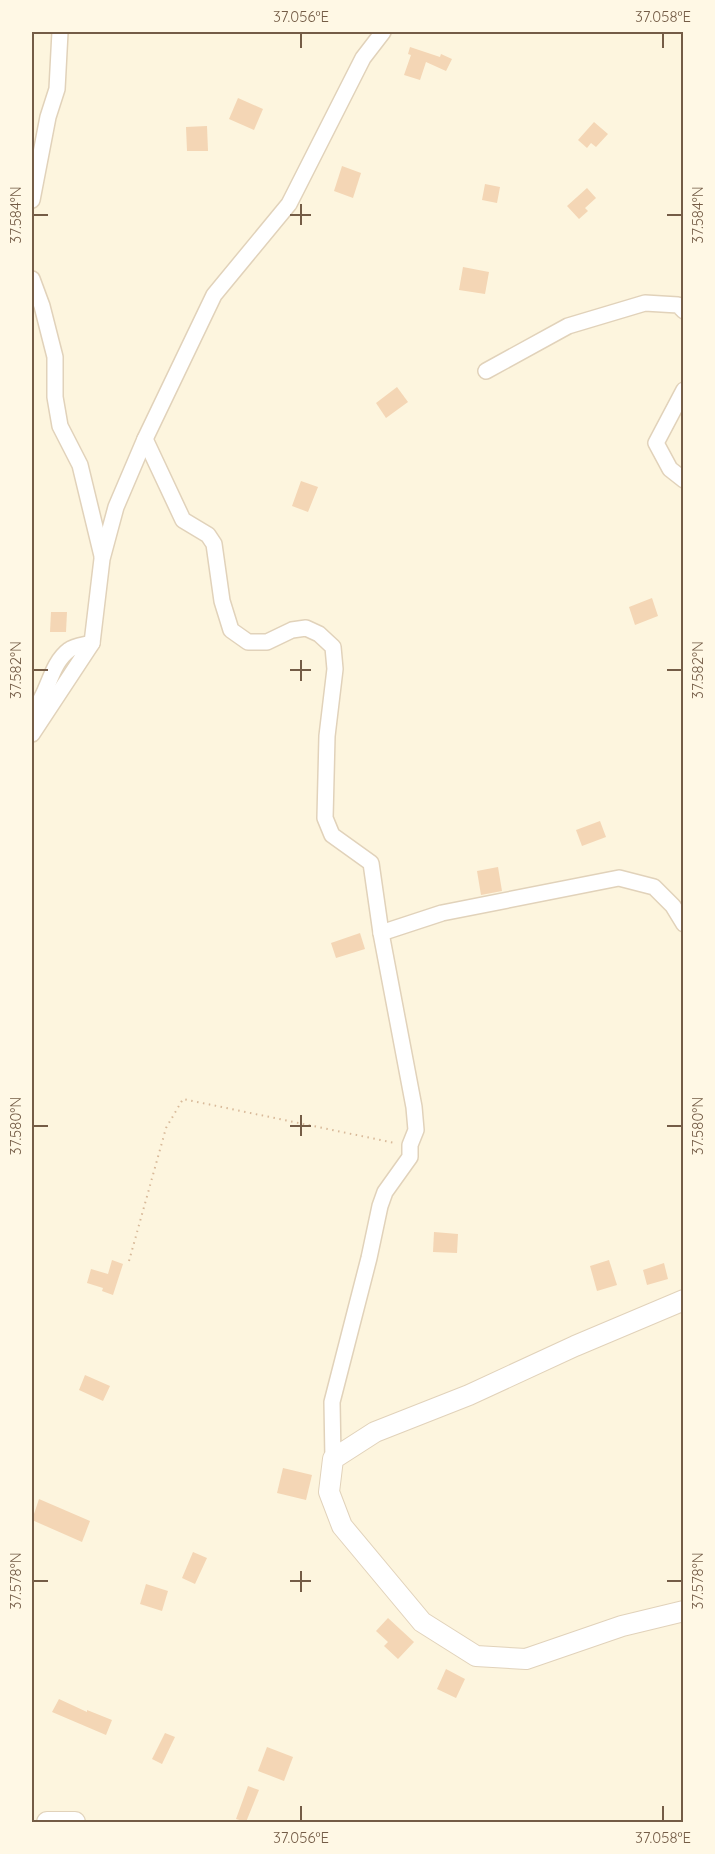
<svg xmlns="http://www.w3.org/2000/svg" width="715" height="1854" viewBox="0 0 715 1854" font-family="Quicksand,sans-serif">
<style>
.building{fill:#f4d6b5}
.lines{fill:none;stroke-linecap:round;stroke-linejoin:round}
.minor-casing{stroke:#e1d2ba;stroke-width:18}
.tertiary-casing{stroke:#e1d2ba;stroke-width:22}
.path{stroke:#d8b999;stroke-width:2;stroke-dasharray:1.5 4.5;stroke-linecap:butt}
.minor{stroke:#fff;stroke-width:15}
.tertiary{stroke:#fff;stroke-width:20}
.ticks{fill:none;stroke:#745c46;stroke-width:2}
.neatline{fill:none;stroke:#745c46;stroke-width:2}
.ticks-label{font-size:15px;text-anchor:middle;fill:#745c46}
</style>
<rect width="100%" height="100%" fill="#fdf5de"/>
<!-- building -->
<g class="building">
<path d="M410,47L440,57L441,54L452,59L446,71L426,62L420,80L404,75L411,55L408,54Z"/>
<path d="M238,98L263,109L254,130L229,119Z"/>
<path d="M594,122L608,134L596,147L591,143L587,148L578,140Z"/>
<path d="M207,126L208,151H187L186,127Z"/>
<path d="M342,166L361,173L353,198L334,191Z"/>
<path d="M485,184L500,187L497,203L482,200Z"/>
<path d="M587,188L596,198L585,208L588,211L579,219L567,206Z"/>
<path d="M463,267L489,272L485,294L459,290Z"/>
<path d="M397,387L408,402L386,418L376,403Z"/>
<path d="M301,481L318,487L308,512L292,506Z"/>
<path d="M652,598L658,616L635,625L629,607Z"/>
<path d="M51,612H67L66,632H50Z"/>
<path d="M600,821L606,837L582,846L576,830Z"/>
<path d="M498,867L502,891L481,895L477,871Z"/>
<path d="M360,933L365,949L336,958L331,943Z"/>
<path d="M434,1232L458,1234L457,1253L433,1252Z"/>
<path d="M112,1260L123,1264L113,1295L102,1291L103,1288L87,1283L91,1269L108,1274Z"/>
<path d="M609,1260L617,1285L597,1291L590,1266Z"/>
<path d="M664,1263L668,1279L647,1285L643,1270Z"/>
<path d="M85,1375L110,1386L103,1401L79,1390Z"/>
<path d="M283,1468L312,1475L306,1500L277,1493Z"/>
<path d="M39,1499L90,1521L82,1542L32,1520Z"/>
<path d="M193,1552L207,1558L195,1584L182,1578Z"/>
<path d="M146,1584L168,1591L162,1611L140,1604Z"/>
<path d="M388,1618L414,1642L398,1659L384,1646L388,1642L376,1631Z"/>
<path d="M446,1669L465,1679L456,1698L437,1689Z"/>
<path d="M59,1699L87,1712V1710L112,1720L106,1735L52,1712Z"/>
<path d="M165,1733L175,1737L162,1764L152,1759Z"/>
<path d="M267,1747L293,1757L284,1781L258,1771Z"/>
<path d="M248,1786L259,1790L246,1822L236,1819Z"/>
</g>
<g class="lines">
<defs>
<g id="minor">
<path d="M32,200L48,117L57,89L60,32"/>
<path d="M32,279L42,306L55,357V397L60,426L80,465L102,556"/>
<path d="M486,371L568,326L645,303L678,305L684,311"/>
<path d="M684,390L656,443L670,469L684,480"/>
<path d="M145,439L183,520L208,535L214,544L222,601L231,630L248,642H267L292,630L306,628L319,634L333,647L335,669L327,736L325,818L332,835L371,863L381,933L414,1107L416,1130L410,1145V1157L385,1192L380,1206L369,1258L332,1402L333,1459"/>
<path d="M32,712C49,695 49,665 69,650C74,646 85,645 92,643"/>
<path d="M32,734L92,643L102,559L116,507L145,439L214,295L289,204L363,58L383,32"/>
<path d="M381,933L442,913L619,878L654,887L673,906L684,924"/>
</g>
<g id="tertiary">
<path d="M684,1300L575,1346L469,1395L375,1432L333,1459L329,1492L342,1526L422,1622L476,1656L526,1659L622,1626L684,1611"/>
<path d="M47,1822H75"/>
</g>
</defs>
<!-- minor casing -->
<use href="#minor" class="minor-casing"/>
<!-- tertiary casing -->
<use href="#tertiary" class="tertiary-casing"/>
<!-- path -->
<path class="path" d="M129,1261L166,1128L183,1099L395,1143"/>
<!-- minor -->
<use href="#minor" class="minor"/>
<!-- tertiary -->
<use href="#tertiary" class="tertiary"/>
</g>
<!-- ticks -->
<path class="ticks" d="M301,33V48M663,33V48M301,204V225M33,215H48M290,215H311M667,215H682M301,660V681M33,670H48M290,670H311M667,670H682M301,1115V1136M33,1126H48M290,1126H311M667,1126H682M301,1571V1592M33,1581H48M290,1581H311M667,1581H682M301,1806V1821M663,1806V1821"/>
<!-- border -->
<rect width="715" height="1854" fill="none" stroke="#fff8e5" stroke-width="66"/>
<rect x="33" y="33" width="649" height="1788" class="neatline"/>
<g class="ticks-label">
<text x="301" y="22">37.056°E</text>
<text x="663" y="22">37.058°E</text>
<text transform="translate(16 215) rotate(-90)" y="5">37.584°N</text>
<text transform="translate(698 215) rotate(-90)" y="5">37.584°N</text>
<text transform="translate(16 670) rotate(-90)" y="5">37.582°N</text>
<text transform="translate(698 670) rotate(-90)" y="5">37.582°N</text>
<text transform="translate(16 1126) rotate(-90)" y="5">37.580°N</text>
<text transform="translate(698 1126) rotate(-90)" y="5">37.580°N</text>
<text transform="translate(16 1581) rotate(-90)" y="5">37.578°N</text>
<text transform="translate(698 1581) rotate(-90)" y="5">37.578°N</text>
<text x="301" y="1843">37.056°E</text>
<text x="663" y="1843">37.058°E</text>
</g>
</svg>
